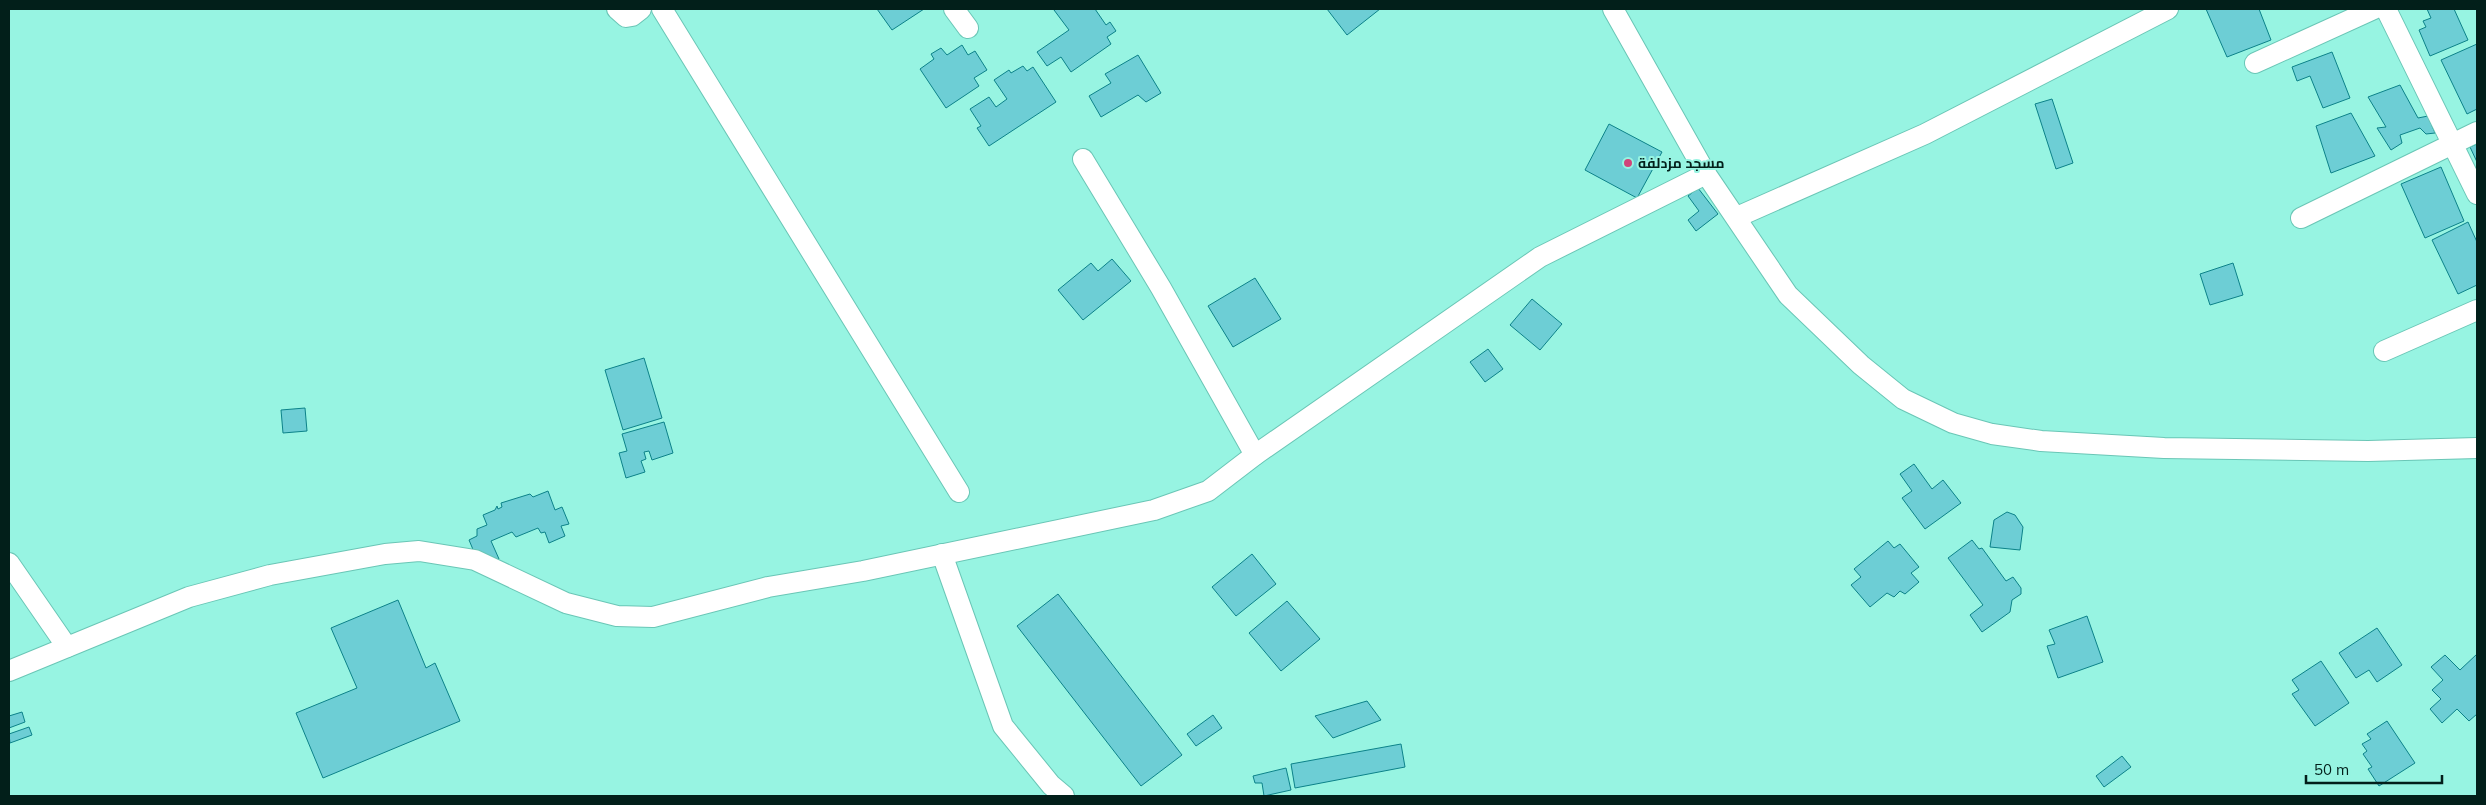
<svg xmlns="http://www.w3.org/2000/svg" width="2486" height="805" viewBox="0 0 2486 805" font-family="Mulish,Cairo,sans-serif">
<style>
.building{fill:#6dced5;stroke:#0c8289}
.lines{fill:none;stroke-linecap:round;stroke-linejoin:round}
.minor-casing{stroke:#6ac6b6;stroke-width:22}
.minor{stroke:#fff;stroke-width:20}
.poi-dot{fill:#d0457a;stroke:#97f4e2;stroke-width:2}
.labels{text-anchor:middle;stroke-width:4;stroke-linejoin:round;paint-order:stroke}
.poi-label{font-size:14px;font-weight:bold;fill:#021f1a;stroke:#97f4e2;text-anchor:start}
</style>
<rect width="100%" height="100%" fill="#97f4e2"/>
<!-- building -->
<g class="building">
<path d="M877,9H924L892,30Z"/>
<path d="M1057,9H1095L1106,25L1110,22L1116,31L1107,37L1111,44L1071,72L1061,57L1047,66L1037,52L1069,30L1054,10Z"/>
<path d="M1327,9H1380L1347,35Z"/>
<path d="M2206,9H2259L2271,40L2227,57Z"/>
<path d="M2427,9H2454L2468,40L2430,56L2419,30L2426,27L2423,21L2431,18Z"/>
<path d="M2477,44V109L2467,114L2441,60Z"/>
<path d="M962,45L968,55L975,51L987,70L974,78L979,86L946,108L920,69L934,59L931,54L941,48L947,55Z"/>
<path d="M2332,52L2350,98L2323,108L2310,76L2297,81L2292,67Z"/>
<path d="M1138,55L1161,93L1146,102L1138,95L1101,117L1089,96L1111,83L1105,74Z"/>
<path d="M1023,66L1027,71L1033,67L1056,102L989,146L977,128L981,126L970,109L989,97L996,107L1007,99L994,80L1009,70L1011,73Z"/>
<path d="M2400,85L2418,118L2428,116L2435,133L2426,134L2420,128L2400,135L2402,143L2391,150L2377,128L2386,127L2368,97Z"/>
<path d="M2052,99L2073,163L2056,169L2035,104Z"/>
<path d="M2351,113L2375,156L2331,173L2316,126Z"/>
<path d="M1609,124L1662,152L1637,198L1585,170Z"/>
<path d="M2477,144V162L2470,147Z"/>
<path d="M2441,167L2464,221L2425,238L2401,184Z"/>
<path d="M1698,188L1718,214L1696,231L1688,220L1699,211L1688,196Z"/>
<path d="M2468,222L2477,242V285L2458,294L2432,240Z"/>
<path d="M1112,259L1131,281L1083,320L1058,290L1091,263L1098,271Z"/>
<path d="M2233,263L2243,295L2210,305L2200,274Z"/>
<path d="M1255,278L1281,319L1233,347L1208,306Z"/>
<path d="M1532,299L1562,324L1540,350L1510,325Z"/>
<path d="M1488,349L1503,369L1485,382L1470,362Z"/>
<path d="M644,358L662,418L623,430L605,370Z"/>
<path d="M305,408L307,431L283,433L281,410Z"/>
<path d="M664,422L673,453L652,460L649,451L644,452L646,459L641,461L645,472L626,478L619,453L627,451L622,434Z"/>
<path d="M1914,464L1932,489L1943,480L1961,503L1925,529L1902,498L1912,491L1900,474Z"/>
<path d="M548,491L555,510L562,507L569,524L561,526L565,536L549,543L545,532L541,533L538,528L516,537L512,532L491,541L499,559L488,563L477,559L469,540L477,536V529L487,525L483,515L495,510L497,506L498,509L502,507L501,503L530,494L533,497Z"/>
<path d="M2007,512L2015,515L2023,527L2020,550L1990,547L1994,520Z"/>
<path d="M1972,540L1979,549L1982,548L2006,581L2013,577L2021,588V594L2012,600L2010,612L1982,632L1970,615L1983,605L1948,558Z"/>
<path d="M1888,541L1894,548L1900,544L1919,567L1911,573L1919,582L1905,594L1900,591L1894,597L1887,593L1870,607L1851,585L1861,577L1854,569Z"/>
<path d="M1252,554L1276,584L1236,616L1212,587Z"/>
<path d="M1058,594L1182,755L1141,786L1017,626Z"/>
<path d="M398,600L426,668L435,663L460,721L323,778L296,713L357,688L331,628Z"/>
<path d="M1287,601L1320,639L1281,671L1249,633Z"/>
<path d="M2087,616L2103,662L2058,678L2047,646L2055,644L2049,630Z"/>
<path d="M2377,628L2402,665L2377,682L2369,670L2356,678L2339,653Z"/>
<path d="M2477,654V714L2469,721L2457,709L2442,723L2430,709L2441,699L2432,690L2443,680L2431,667L2445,655L2460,670Z"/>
<path d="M2321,661L2349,703L2315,726L2292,694L2299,690L2292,680Z"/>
<path d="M1367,701L1381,720L1333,738L1315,716Z"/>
<path d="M22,712L25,722L9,728V716Z"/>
<path d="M1213,715L1222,728L1196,746L1187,734Z"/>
<path d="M2387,721L2415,763L2379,786L2368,769L2372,767L2363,754L2367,751L2362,744L2371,739L2367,734Z"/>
<path d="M29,727L32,735L10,743L9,734Z"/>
<path d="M1401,744L1405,767L1295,788L1291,764Z"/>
<path d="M2122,756L2131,767L2104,787L2096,776Z"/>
<path d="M1286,768L1291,790L1264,796L1262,783H1255L1253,776Z"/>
</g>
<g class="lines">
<defs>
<g id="minor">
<path d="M617,9L626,17L632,16L641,9"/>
<path d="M662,9L959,492"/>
<path d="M954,9L968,28"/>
<path d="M1613,9L1706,174L1788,295L1861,365L1903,399L1953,423L1992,434L2041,441L2164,448L2368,451L2477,448"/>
<path d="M2386,9L2477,194"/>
<path d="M2255,63L2374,9"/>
<path d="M1083,159L1161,288L1255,455"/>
<path d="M1737,217L1925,134L2168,9"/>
<path d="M2301,218L2477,132"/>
<path d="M2384,351L2477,310"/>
<path d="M942,554L1003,726L1051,785L1064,796"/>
<path d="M9,563L67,647"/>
<path d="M9,671L189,597L270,575L385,554L419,551L475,560L566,603L617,616L653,617L768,587L863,571L1154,510L1208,491L1255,455L1540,257L1706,174"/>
</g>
</defs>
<!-- minor casing -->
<use href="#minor" class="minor-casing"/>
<!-- minor -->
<use href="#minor" class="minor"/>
</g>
<!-- markers -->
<circle class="poi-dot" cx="1628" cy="163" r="5"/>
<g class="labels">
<!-- poi labels -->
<g class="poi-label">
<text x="1638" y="168">مسجد مزدلفة</text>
</g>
</g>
<!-- border -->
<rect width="2486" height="805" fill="none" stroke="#021f1a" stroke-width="20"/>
<!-- scale -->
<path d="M2306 775v8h136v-8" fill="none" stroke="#021f1a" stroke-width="2.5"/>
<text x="2314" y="775" font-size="15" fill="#021f1a" stroke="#97f4e2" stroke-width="4" paint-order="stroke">50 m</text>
</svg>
